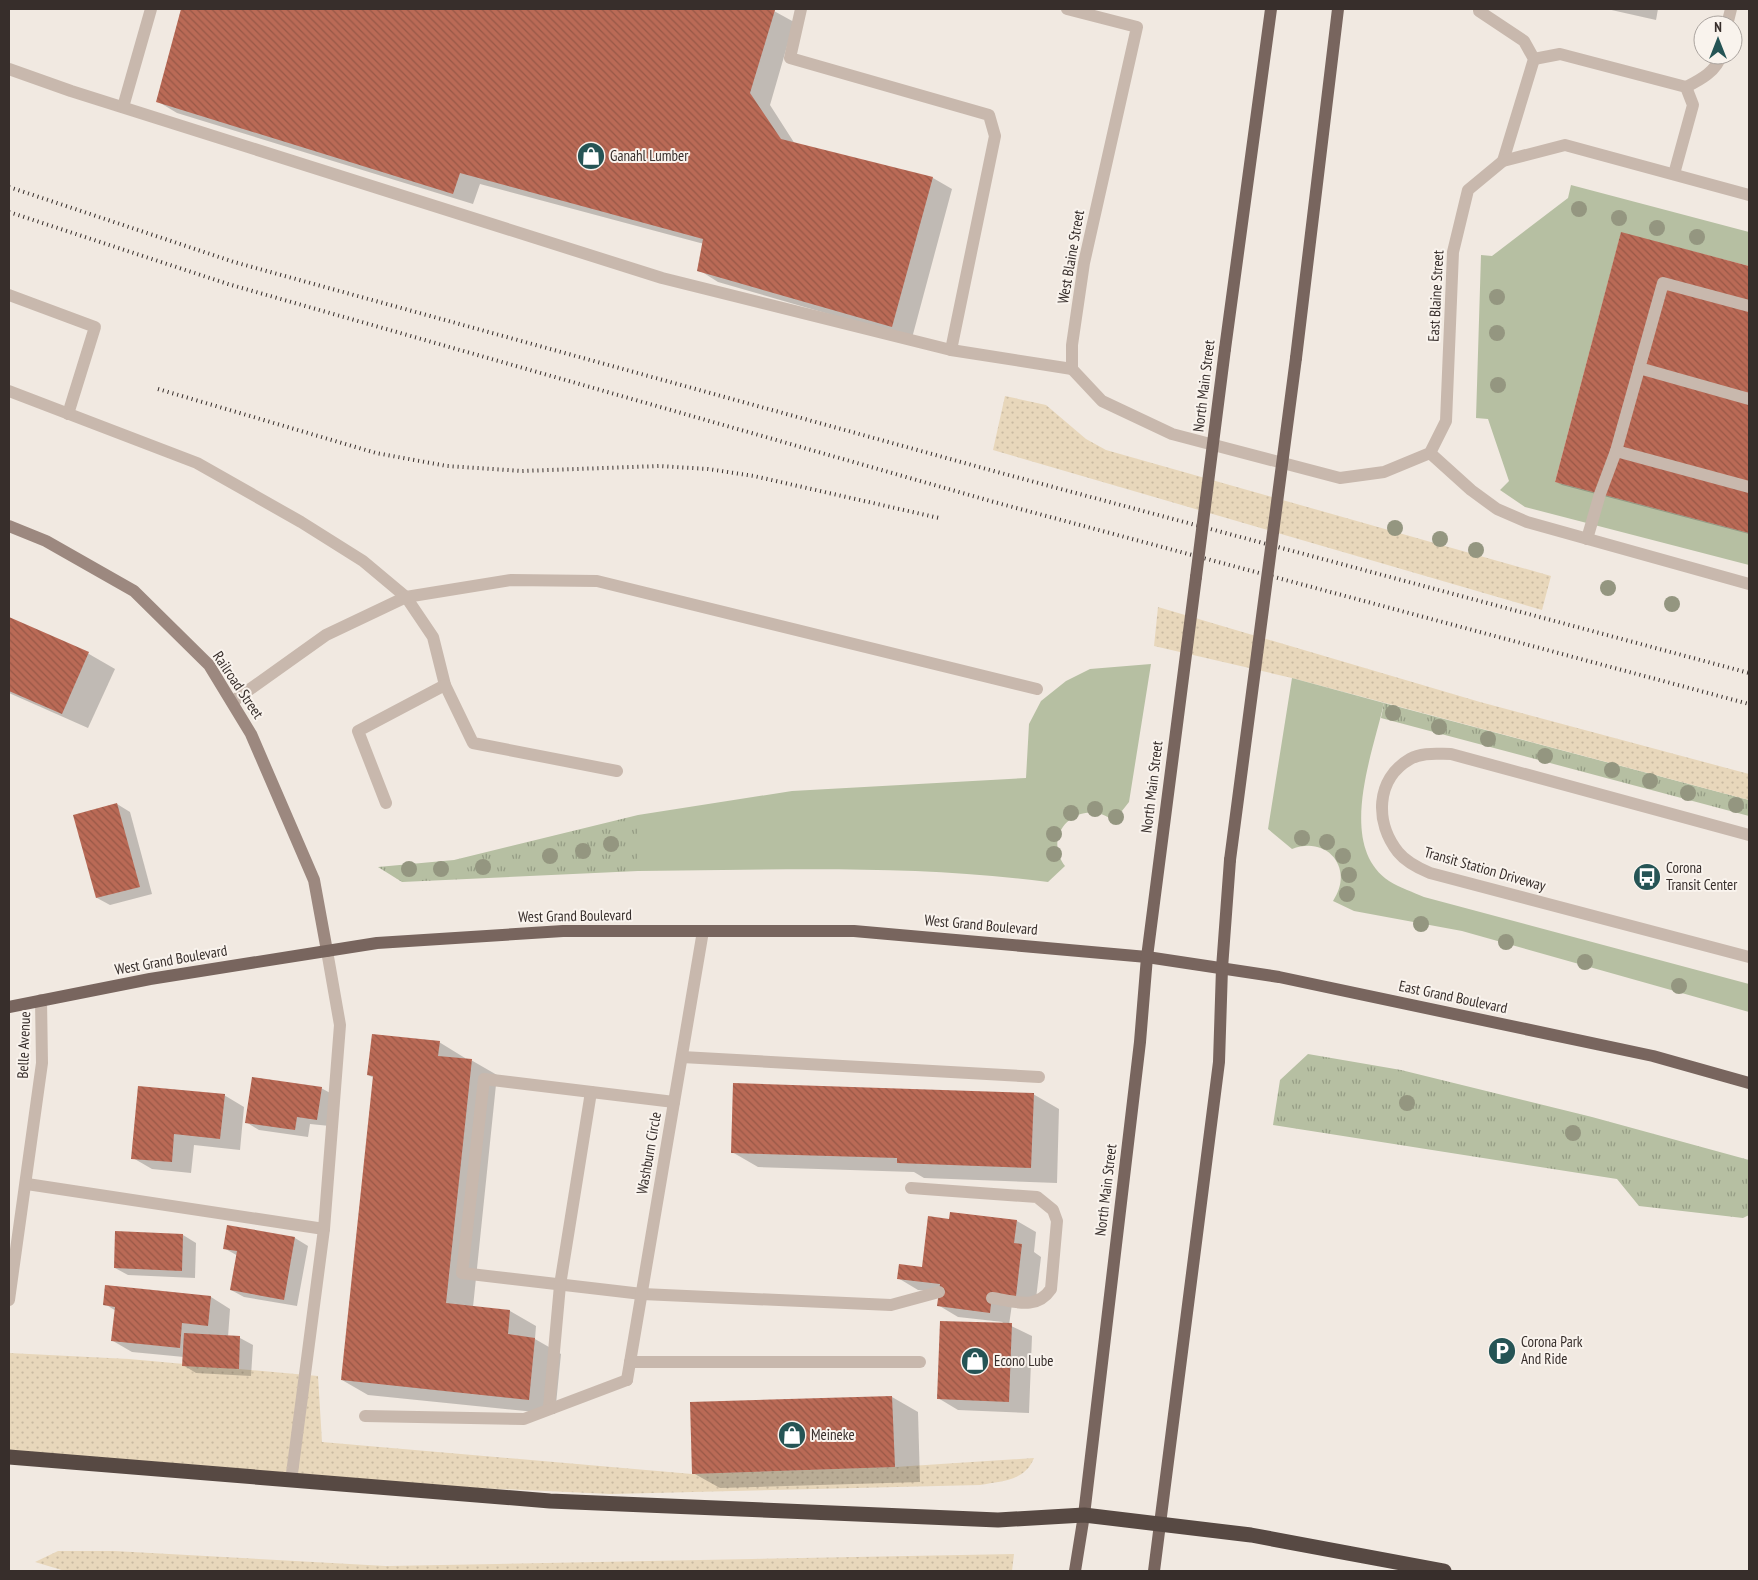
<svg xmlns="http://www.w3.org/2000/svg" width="1758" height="1580" viewBox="0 0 1758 1580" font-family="'PT Sans Narrow',sans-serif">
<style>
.grass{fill:url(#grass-tufts)}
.sand{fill:url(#sand-dots)}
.garden{fill:#b6bfa2}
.shadow{fill:#0003}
.building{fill:url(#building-back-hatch)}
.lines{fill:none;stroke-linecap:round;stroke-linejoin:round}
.service{stroke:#c8b8ad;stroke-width:12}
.minor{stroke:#c8b8ad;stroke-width:12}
.secondary{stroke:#9c887f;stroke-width:12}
.primary{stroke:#78655e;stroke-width:12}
.motorway{stroke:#574943;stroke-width:15}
.rail{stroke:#372e2b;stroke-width:4;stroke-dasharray:1 4;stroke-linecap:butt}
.primary-bridge{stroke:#78655e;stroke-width:12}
.tree{fill:#949680}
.labels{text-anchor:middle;stroke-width:4;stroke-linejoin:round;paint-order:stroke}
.poi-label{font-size:15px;fill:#372e2b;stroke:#f9f3ed;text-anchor:start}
.street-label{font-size:15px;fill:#372e2b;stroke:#f9f3ed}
</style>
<defs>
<pattern id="grass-tufts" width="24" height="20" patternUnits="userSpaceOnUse" patternTransform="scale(1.25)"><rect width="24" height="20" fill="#b6bfa2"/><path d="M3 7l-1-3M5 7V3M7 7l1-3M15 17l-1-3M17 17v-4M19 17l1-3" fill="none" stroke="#959c84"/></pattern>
<pattern id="sand-dots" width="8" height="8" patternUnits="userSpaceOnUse" patternTransform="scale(1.25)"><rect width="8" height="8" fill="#e8d7bb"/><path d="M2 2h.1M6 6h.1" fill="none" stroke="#c8b9a1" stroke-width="1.8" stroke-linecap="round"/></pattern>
<pattern id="building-back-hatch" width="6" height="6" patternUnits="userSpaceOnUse" patternTransform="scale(1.25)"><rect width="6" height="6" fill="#ba6a56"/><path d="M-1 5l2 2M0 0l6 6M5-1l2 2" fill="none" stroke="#985847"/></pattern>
</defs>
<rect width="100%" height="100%" fill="#f1e9e1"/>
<!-- grass -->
<g class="grass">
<path d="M1384,703L1749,800V816L1381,718Z"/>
<path d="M638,815V871L402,882L378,867L454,860Z"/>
<path d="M1308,1054L1401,1070L1592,1117L1749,1160V1215L1743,1218L1639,1206L1617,1179L1273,1125L1280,1080Z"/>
</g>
<!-- sand -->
<g class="sand">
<path d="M1005,396L1046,405L1086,439L1106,450L1551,576L1542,610L993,450Z"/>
<path d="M1158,607L1480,702L1749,774V800L1292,678L1154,646Z"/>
<path d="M9,1353L129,1359L318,1376L322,1442L692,1474L895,1467L1034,1458C1025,1481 1002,1481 980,1485L611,1494L345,1482L9,1452Z"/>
<path d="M58,1551H114L386,1566L1014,1554L1012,1571H65L35,1562Z"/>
</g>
<!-- garden -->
<g class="garden">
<path d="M1571,185L1749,232V266L1621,233L1555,482L1749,533V565L1525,507L1500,490L1509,481L1488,419L1476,418L1481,255L1492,256L1568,198Z"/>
<path d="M1151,664L1129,802L1114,821C1081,795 1040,833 1065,866L1048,882C912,864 775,870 638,871V815L792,791L1026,778L1029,724L1041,701L1066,681L1090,669Z"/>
<path d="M1292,678L1384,703C1373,753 1336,845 1389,881C1400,888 1413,892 1424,897L1749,984V1012L1462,931L1354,911L1333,901C1355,868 1327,835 1292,849L1268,829Z"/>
</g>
<!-- shadow -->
<g class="shadow">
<path d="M182,9H767L774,11L794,22L770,105L795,144L933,178L952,189L912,338L718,282L699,270L704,244L480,184L473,204L177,113L157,101Z"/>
<path d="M1607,9H1658L1656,20Z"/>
<path d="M1622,234L1749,267V534L1562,485L1556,482Z"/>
<path d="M9,619L89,654L115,669L88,728L9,693Z"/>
<path d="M117,804L130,812L152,894L110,905L97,898Z"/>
<path d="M439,1042L465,1058V1060H471L497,1075L473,1307L510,1311L536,1326L535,1339L561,1354L555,1414L368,1395L342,1380L374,1078L368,1075Z"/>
<path d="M321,1088L334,1095L330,1126L310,1124L308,1137L259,1130L246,1122Z"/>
<path d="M1033,1094L1059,1109L1057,1183L924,1178L914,1172L758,1167L732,1152Z"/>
<path d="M224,1095L244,1107L240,1150L194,1145L191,1173L152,1169L133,1158Z"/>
<path d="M950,1220L1017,1221L1036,1232L1034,1252L1041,1257L1035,1307L1012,1304L1009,1325L1032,1336L1029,1413L958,1410L938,1398L1003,1322L958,1317L938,1305L940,1292L918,1290L898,1278L923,1268Z"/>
<path d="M228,1226L295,1238L308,1246L297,1306L244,1297L231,1290L238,1256L224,1248Z"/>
<path d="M183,1235L196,1243L195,1278L128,1275L115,1268Z"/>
<path d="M211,1297L230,1309L228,1337L240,1338L253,1345L251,1376L196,1373L183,1365L184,1357L132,1352L113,1341L116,1311L105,1304Z"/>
<path d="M892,1397L918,1412L920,1482L720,1488L693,1473L691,1404Z"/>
</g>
<!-- building -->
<g class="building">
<path d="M181,9L775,10L750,93L781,139L933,177L892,327L697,271L703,239L460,173L453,194L156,102Z"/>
<path d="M1621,232L1749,266V533L1555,482Z"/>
<path d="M9,617L89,652L62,714L9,691Z"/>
<path d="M117,803L140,887L96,898L73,815Z"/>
<path d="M372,1034L440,1041L438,1056L472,1059L446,1303L510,1310L508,1334L535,1338L529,1400L341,1380L373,1076L367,1075Z"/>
<path d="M252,1077L322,1087L317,1120L297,1117L295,1130L245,1123Z"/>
<path d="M733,1083L1034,1093L1031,1168L897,1163V1158L731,1153Z"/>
<path d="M138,1086L225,1094L220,1139L174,1134L172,1162L131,1159Z"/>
<path d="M950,1212L1017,1220L1014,1243L1022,1244L1016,1296L992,1294L990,1313L937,1306L940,1284L897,1279L899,1264L922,1267L928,1216L949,1219Z"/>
<path d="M227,1225L295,1237L284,1300L230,1290L237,1251L223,1249Z"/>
<path d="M115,1231L183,1234L182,1271L114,1268Z"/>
<path d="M105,1285L211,1296L208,1326L182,1323L180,1348L111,1341L115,1307L103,1305Z"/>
<path d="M940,1321L1012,1323L1009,1402L937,1399Z"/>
<path d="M184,1333L240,1336L239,1369L182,1366Z"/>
<path d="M892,1396L895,1467L692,1474L690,1402Z"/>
</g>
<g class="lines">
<!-- service -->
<g class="service">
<path d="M801,9L790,58L989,115L995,136L951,350L1072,369"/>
<path d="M1479,9V11L1524,41L1534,59L1503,161"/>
<path d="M1727,25L1731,9"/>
<path d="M1534,59L1560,54L1686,87L1693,105L1674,174"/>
<path d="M9,69L71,91L662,278L951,350"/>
<path d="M1686,87C1700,80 1717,71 1721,55"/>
<path d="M123,107L151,9"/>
<path d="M9,295L95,327L68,414"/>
<path d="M1639,368L1749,399"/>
<path d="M9,391L197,463L301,522L363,561L406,597L433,637L445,685L358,731L386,803"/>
<path d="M1616,451L1749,487"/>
<path d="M1430,453L1471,490L1497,509L1527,522L1749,584"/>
<path d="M1587,539L1600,494L1616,451L1663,283L1749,306"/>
<path d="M445,685L473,743L617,771"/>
<path d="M232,702L326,635L406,597L511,580L597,581L1037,689"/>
<path d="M1749,835L1451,754C1437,754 1422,752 1410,759C1375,779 1375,823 1398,852C1406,862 1418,868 1430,873L1749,957"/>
<path d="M682,1057L1039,1077"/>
<path d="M674,1102L484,1079L462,1273L642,1294L891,1305L939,1292"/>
<path d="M27,1184L324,1229"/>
<path d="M911,1188L1037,1197L1053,1210L1057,1221L1051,1289C1036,1311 1014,1301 992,1298"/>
<path d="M630,1362H920"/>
<path d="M549,1407L560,1285L591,1092"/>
<path d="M365,1416L524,1419L627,1380"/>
<path d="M291,1481L324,1229L340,1025L327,951"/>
</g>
<!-- minor -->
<g class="minor">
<path d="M1067,9L1137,27L1084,263L1072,345V369L1102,401L1172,434L1340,478L1384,472L1430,453L1446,421L1453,252L1468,190L1503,161L1565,145L1749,195"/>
<path d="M9,1300L42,1063L41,1000"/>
<path d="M627,1380L703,931"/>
</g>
<!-- secondary -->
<path class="secondary" d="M9,526L46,541L134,591L209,665L251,734L314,880L327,951"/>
<!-- primary -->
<g class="primary">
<path d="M1225,349L1271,9"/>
<path d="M1296,358L1338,9"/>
<path d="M9,1007L150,979L377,943L563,931H854L1147,957L1279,977L1653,1056L1749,1083"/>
<path d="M1075,1571L1084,1515L1140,1042L1147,957L1196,577"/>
<path d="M1154,1571L1219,1062L1222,968L1230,860"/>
</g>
<!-- motorway -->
<path class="motorway" d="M9,1457L550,1501L998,1520L1084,1515L1251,1535L1444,1571"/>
<!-- rail -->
<g class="rail">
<path d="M9,187L234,262L1001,473L1749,673"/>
<path d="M9,212L228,284L994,502L1749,704"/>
<path d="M158,389L376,453L447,466L522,471L659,466L708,469L754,476L939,518"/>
</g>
<!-- primary-bridge -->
<g class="primary-bridge">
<path d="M1196,577L1225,349"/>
<path d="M1230,860L1296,358"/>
</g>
</g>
<!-- trees -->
<g class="tree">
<circle cx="1579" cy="209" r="8"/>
<circle cx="1619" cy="218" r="8"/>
<circle cx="1657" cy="228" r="8"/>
<circle cx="1697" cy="237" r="8"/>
<circle cx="1497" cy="297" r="8"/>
<circle cx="1497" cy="333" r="8"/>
<circle cx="1498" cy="385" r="8"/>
<circle cx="1395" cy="528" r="8"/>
<circle cx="1440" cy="539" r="8"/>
<circle cx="1476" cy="550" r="8"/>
<circle cx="1608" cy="588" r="8"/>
<circle cx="1672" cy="604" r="8"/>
<circle cx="1393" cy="713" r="8"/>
<circle cx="1439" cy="727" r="8"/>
<circle cx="1488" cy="739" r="8"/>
<circle cx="1545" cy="756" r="8"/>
<circle cx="1612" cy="770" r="8"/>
<circle cx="1650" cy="781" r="8"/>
<circle cx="1688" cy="793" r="8"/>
<circle cx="1736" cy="805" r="8"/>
<circle cx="1095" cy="809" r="8"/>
<circle cx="1071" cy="813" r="8"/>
<circle cx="1116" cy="817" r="8"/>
<circle cx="1054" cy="834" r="8"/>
<circle cx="1302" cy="838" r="8"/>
<circle cx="1327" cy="842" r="8"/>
<circle cx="611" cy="844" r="8"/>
<circle cx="583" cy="851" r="8"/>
<circle cx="1054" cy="854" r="8"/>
<circle cx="550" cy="856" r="8"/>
<circle cx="1343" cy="856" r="8"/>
<circle cx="483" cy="867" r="8"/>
<circle cx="409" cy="869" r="8"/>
<circle cx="441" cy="869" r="8"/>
<circle cx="1349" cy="875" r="8"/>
<circle cx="1347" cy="894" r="8"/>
<circle cx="1421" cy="924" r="8"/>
<circle cx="1506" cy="942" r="8"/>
<circle cx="1585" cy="962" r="8"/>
<circle cx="1679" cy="986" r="8"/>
<circle cx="1407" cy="1103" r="8"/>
<circle cx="1573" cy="1133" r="8"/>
</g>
<!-- icons -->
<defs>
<symbol id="shop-disc" viewBox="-11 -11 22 22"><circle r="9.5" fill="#255455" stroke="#f9f3ed"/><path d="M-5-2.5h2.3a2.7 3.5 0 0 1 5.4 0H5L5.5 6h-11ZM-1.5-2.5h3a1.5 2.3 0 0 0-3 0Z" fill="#fff"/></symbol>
<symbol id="bus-disc" viewBox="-11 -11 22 22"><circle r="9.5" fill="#255455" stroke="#f9f3ed"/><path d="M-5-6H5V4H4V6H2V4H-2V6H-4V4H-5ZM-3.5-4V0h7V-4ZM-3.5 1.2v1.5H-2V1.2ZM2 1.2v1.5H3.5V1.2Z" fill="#fff"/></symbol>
<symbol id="parking-disc" viewBox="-11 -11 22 22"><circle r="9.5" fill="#255455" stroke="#f9f3ed"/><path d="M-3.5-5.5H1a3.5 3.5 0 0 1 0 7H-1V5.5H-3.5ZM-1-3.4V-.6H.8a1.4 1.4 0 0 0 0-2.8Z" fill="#fff"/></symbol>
</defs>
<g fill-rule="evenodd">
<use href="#shop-disc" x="575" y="140" width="32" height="32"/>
<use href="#bus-disc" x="1631" y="861" width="32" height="32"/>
<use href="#parking-disc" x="1486" y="1335" width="32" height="32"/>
<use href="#shop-disc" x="959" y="1345" width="32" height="32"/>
<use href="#shop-disc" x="776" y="1419" width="32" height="32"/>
</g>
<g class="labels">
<!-- poi labels -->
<g class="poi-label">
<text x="610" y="161">Ganahl Lumber</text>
<text x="1666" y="873">Corona<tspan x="1666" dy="17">Transit Center</tspan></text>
<text x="1521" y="1347">Corona Park<tspan x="1521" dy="17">And Ride</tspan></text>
<text x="994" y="1366">Econo Lube</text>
<text x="811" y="1440">Meineke</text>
</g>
<!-- street labels -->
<g class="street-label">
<text transform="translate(1071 257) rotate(-80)" y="5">West Blaine Street</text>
<text transform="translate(1436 296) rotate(-87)" y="5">East Blaine Street</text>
<text transform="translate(1204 386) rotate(-83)" y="5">North Main Street</text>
<text transform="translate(238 685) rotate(56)" y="5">Railroad Street</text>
<text transform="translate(1152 787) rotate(-83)" y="5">North Main Street</text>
<text transform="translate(1485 869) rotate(16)" y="5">Transit Station Driveway</text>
<text transform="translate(575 916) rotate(-1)" y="5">West Grand Boulevard</text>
<text transform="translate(981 925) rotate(5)" y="5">West Grand Boulevard</text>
<text transform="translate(171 960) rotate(-10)" y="5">West Grand Boulevard</text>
<text transform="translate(1453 997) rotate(12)" y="5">East Grand Boulevard</text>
<text transform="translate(24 1045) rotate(-88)" y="5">Belle Avenue</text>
<text transform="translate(649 1153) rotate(-80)" y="5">Washburn Circle</text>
<text transform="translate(1106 1190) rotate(-83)" y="5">North Main Street</text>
</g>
</g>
<!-- border -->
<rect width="1758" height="1580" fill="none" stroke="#372e2b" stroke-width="20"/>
<!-- north arrow -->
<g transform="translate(1718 40)"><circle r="24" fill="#f9f3ed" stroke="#aba49f"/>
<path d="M0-4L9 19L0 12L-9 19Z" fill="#255455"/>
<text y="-8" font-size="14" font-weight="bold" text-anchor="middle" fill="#372e2b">N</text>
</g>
</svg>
